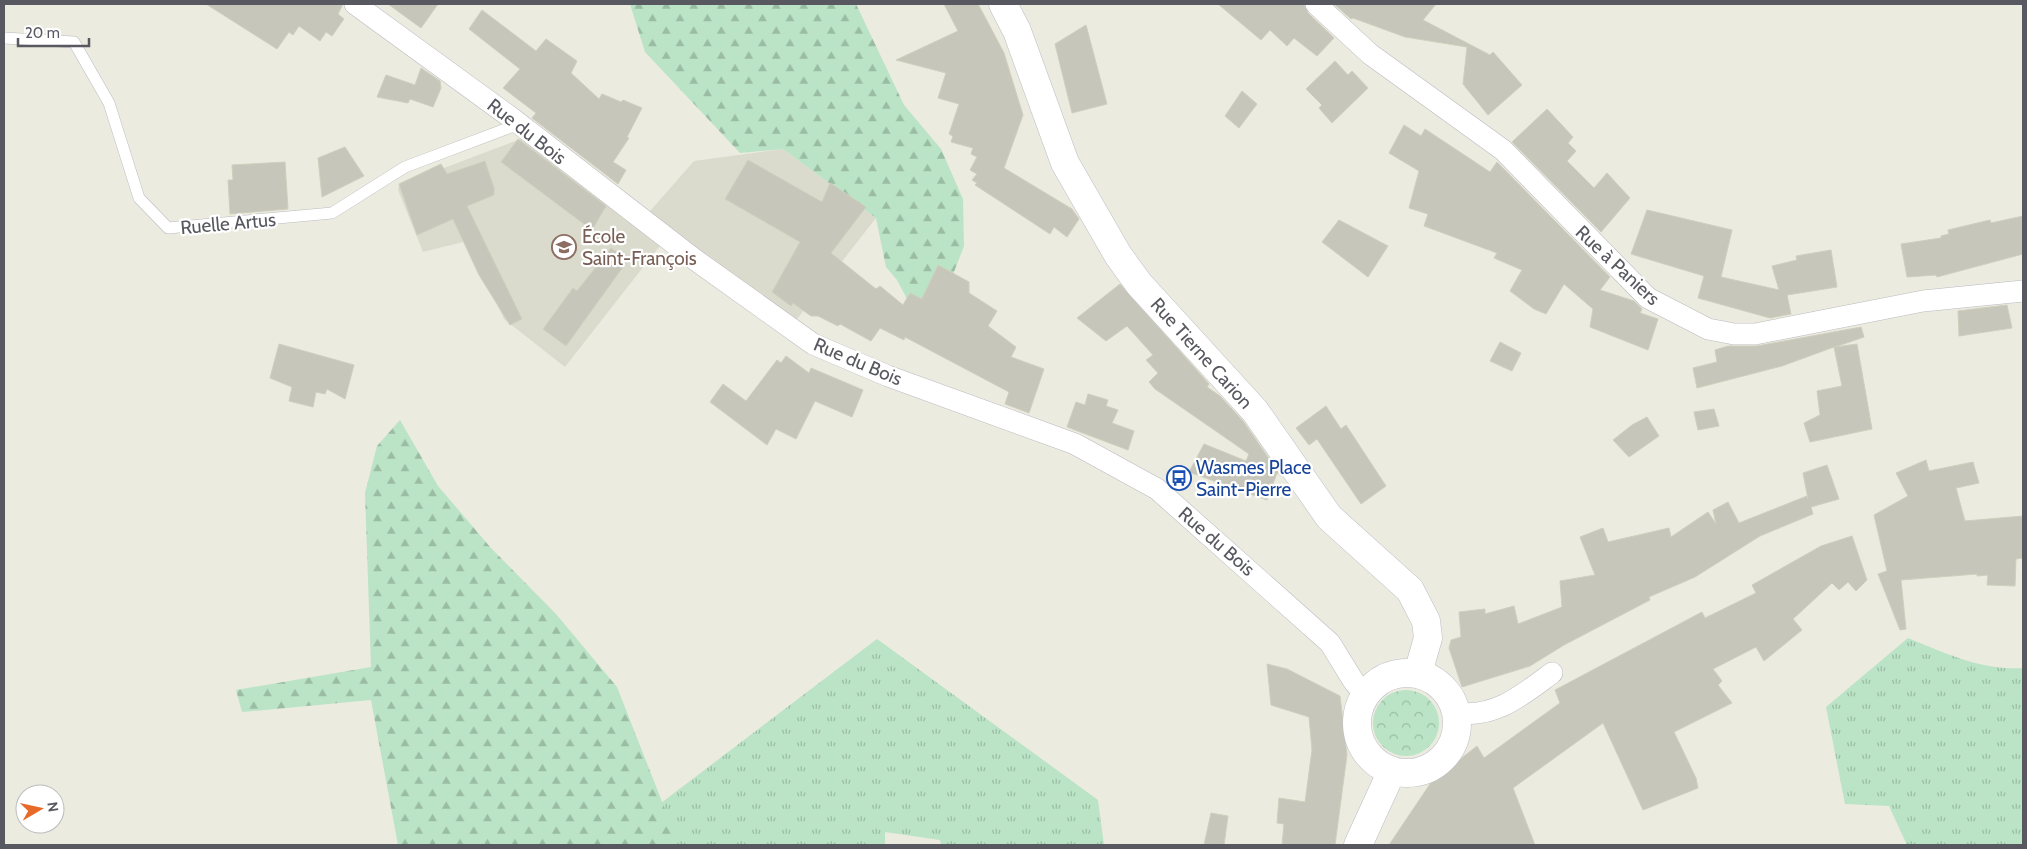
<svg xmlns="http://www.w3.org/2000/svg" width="2027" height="849" viewBox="0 0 2027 849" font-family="Cabin,sans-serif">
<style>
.education{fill:#dbdbcd}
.grass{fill:url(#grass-tufts)}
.forest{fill:url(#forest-firs)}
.park{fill:url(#park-crowns)}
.building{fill:#c6c6bb;stroke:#d0cfbd}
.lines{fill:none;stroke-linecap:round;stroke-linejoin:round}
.lane-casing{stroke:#babac1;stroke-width:12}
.street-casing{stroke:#babac1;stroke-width:22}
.secondary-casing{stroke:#bcbdc5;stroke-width:29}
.lane{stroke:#fff;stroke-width:11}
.street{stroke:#fff;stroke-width:21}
.secondary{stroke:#fff;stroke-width:28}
.labels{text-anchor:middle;stroke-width:4.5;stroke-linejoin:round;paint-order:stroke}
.street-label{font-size:19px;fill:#585960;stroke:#fff}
.education-label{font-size:19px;fill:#785e54;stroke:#fff;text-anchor:start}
.transit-label{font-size:19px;fill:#164399;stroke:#fff;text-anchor:start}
</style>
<defs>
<pattern id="grass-tufts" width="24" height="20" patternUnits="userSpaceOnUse" patternTransform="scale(1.25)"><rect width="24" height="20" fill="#bae4c5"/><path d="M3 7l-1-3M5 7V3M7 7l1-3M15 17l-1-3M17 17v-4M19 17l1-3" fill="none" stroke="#9abca3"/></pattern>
<pattern id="forest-firs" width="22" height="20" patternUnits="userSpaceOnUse" patternTransform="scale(1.25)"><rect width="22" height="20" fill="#bae4c5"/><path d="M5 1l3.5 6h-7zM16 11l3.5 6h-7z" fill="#9abca3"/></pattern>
<pattern id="park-crowns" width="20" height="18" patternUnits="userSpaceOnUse" patternTransform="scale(1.25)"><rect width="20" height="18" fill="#bae4c5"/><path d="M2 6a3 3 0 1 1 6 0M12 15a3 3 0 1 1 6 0" fill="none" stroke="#9abca3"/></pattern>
</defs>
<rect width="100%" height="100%" fill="#ebebdf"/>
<!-- education -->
<path class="education" d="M531,135L643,219L694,161L783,149L876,218L790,328L666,238L565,367L504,319L467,241L423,252L398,190L399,185Z"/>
<!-- grass -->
<g class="grass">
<path d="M1908,638C1945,653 1982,671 2023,668V845H1907L1889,806L1845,804L1826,707Z"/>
<path d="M877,639L1098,800L1104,845H941L940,840L885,832V845H679L661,803Z"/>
</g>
<!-- forest -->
<g class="forest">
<path d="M630,4H856L904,105L941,149L963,199L964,246L947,290L914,312L897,280L886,267L876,218L783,149L740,153L645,52Z"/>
<path d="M400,420L438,486L491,548L556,614L617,687L679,845H398L371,700L242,712L236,690L371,667L365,493L377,446Z"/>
</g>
<!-- park -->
<circle class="park" cx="1406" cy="723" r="33"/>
<!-- building -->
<g class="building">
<path d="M206,4H343L338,14L344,19L332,36L326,32L320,41L299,26L293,35L289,32L277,49Z"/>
<path d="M388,4H438L421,28Z"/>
<path d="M944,4H978L993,32L1004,53L1023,115L1004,168L1072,209L1079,219L1067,237L1054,227L1050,234L975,185L977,183L972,180L977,174L970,170L977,157L971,154L973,148L951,142L953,136L949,134L959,104L938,98L946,73L896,60L958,31Z"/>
<path d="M1218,4H1304L1308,13L1334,38L1317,56L1294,38L1287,46L1270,30L1261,40Z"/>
<path d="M1334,4H1436L1423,20L1490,55L1493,52L1522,85L1488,115L1463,84L1467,47L1405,37L1353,18L1351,19Z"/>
<path d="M482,10L536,51L546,39L577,61L571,73L599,99L602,94L621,102L623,100L642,108L627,137L629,138L613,162L626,170L618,184L532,118L536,113L503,88L520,69L469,29Z"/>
<path d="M1086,25L1107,104L1072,113L1055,44Z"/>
<path d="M1335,61L1348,75L1352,71L1368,88L1332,123L1319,108L1322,105L1306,89Z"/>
<path d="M421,68L440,81L441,88L433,107L410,99L408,103L377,97L386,75L415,85Z"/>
<path d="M1242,91L1257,104L1239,128L1225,116Z"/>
<path d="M1547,109L1573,137L1568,143L1576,151L1567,161L1594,188L1607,173L1630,198L1601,232L1512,142Z"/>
<path d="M1404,125L1421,136L1425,129L1490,172L1497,162L1610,277L1600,290L1634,301L1642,309L1640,313L1658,319L1648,350L1590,327L1593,309L1564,284L1546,314L1534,309L1510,291L1522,270L1494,258L1497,253L1424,226L1428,214L1409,208L1419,171L1389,153Z"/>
<path d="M518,139L606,206L592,230L501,162Z"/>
<path d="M345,147L364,176L322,197L318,158Z"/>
<path d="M748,160L822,202L830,183L866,207L831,253L876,289L880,286L903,305L910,293L922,299L938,265L969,282V293L997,311L988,326L1016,347L1011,357L1044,369L1029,413L1005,404L1009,392L905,337L904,340L880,328L871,341L840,324L838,326L818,316H811L793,303L791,306L772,292L800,242L725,199Z"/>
<path d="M485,161L494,188V195L467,206L522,319L510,325L479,275L453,219L417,235L399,184L441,164L447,174Z"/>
<path d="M285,162L288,209L230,214L228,180H233L232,165Z"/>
<path d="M1647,210L1732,230L1721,277L1779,290L1772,266L1797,260L1796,256L1831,250L1837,287L1787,295L1791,314L1770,318L1698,298L1704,276L1631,254Z"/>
<path d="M2023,216V254L1937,277L1936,275L1907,277L1901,244L1941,238V236L1949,234L1948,230L1990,220L1991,223Z"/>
<path d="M1339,220L1388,246L1368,277L1322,242Z"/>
<path d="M611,248L628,260L566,346L543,329L573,288L577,291Z"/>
<path d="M1120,284L1209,384L1207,387L1220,396L1243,421L1281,476L1277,473L1267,500L1189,472L1204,444L1246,461L1249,454L1155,389L1149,382L1158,373L1146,360L1153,355L1127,326L1106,341L1077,318Z"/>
<path d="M2007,305L2012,328L1959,336L1958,311Z"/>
<path d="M1861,327L1864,337L1835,347L1857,344L1872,429L1810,442L1804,423L1820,415L1817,391L1842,386L1834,347L1782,366L1697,388L1693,368L1717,362L1715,350L1728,346H1757Z"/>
<path d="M1500,342L1521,353L1512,371L1490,361Z"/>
<path d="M279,344L354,365L345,399L327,389L325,394L316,392L313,407L289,401L292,387L270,378Z"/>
<path d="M786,356L809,373L811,368L863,390L852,417L815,401L796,439L776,429L767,445L710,402L723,384L746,401L777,360L781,363Z"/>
<path d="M1088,394L1108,400L1106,406L1118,410L1112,423L1134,431L1128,450L1067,427L1076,402L1085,405Z"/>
<path d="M1326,406L1341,429L1346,425L1386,486L1361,504L1317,439L1309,445L1296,428Z"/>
<path d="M1714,409L1719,426L1698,430L1694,412Z"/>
<path d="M1647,417L1659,436L1629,457L1613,440L1632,425Z"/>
<path d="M1926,460L1929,471L1973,462L1979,483L1956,488L1965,521L2023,516V558L2016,559L2015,586L1987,585L1988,575L1977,576V574L1901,580L1906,629L1900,630L1878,574L1887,571L1874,515L1908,496L1896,473Z"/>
<path d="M1827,465L1839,499L1811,507L1813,514L1760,536L1695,577L1649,597L1650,600L1564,645L1530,666L1462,687L1449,648L1451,640L1461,637L1459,612L1485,609V614L1514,606L1518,624L1562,607L1560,581L1595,575L1580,537L1603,528L1608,542L1669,528L1671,537L1708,512L1716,524L1713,510L1728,502L1739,523L1807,496L1808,499L1803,473Z"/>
<path d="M1852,536L1867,580L1856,591L1848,582L1839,590L1832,583L1793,619L1802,630L1764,661L1756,647L1713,669L1722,681L1718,685L1732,703L1674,732L1696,778L1698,788L1643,810L1603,723L1513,788L1535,845H1389L1432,781L1477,746L1484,758L1560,703L1555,690L1702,612L1705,618L1756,593L1752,585L1821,546Z"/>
<path d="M1267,664L1287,669L1340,696L1347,755L1335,845H1282L1284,824L1277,823L1279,798L1305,802L1312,750L1309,717L1271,705Z"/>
<path d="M1211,813L1228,816L1224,845H1204Z"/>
</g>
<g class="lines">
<defs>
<path id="lane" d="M4,38L74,42L109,103L139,198L168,228L332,213L405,167L519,124"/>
<g id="street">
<path d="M355,4L513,119L694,259L813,344L888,376L1075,444L1157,489L1330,643L1354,682L1364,693"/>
<path d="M1316,4L1370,54L1503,150L1648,298L1708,329L1734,334H1755L1923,301L2023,291"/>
<path d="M1457,713C1496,718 1522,695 1552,673"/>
</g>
<g id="secondary">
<path d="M1003,4L1017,31L1065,163L1118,255L1139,284L1255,411L1329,517L1410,590L1426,621L1428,638L1418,673"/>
<circle cx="1407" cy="723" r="50"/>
<path d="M1358,845L1391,773"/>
</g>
</defs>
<!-- lane casing -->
<use href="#lane" class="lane-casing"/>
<!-- street casing -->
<use href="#street" class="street-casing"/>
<!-- secondary casing -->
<use href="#secondary" class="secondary-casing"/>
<!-- lane -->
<use href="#lane" class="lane"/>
<!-- street -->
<use href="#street" class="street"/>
<!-- secondary -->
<use href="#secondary" class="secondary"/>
</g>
<!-- icons -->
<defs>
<symbol id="school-ring" viewBox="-11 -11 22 22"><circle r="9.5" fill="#fff" stroke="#8d6e63" stroke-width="1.5"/><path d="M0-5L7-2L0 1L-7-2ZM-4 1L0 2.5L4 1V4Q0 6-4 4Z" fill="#8d6e63"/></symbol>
<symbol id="bus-ring" viewBox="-11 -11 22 22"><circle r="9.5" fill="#fff" stroke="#1a4fb4" stroke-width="1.5"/><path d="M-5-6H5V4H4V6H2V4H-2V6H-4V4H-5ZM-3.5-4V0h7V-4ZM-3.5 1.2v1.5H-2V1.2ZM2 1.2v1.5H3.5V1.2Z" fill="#1a4fb4"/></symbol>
</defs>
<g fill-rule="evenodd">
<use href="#school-ring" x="550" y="233" width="28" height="28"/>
<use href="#bus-ring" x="1165" y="464" width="28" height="28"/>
</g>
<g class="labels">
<!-- street labels -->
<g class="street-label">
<text transform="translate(527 131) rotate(38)" y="7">Rue du Bois</text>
<text transform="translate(228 223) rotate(-5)" y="7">Ruelle Artus</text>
<text transform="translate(1618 265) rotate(43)" y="7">Rue à Paniers</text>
<text transform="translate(1202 353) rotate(48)" y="7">Rue Tierne Carion</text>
<text transform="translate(858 361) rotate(23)" y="7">Rue du Bois</text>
<text transform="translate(1217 541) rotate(41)" y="7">Rue du Bois</text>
</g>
<!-- education labels -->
<g class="education-label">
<text x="582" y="243">École<tspan x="582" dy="22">Saint-François</tspan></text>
</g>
<!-- transit labels -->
<g class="transit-label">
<text x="1196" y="474">Wasmes Place<tspan x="1196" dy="22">Saint-Pierre</tspan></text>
</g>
</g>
<!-- border -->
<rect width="2027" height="849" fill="none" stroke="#585960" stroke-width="10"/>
<!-- north arrow -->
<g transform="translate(40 809) rotate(81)"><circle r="24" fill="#ffffff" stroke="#bcbdbf"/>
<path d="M0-4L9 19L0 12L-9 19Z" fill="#e86928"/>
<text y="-8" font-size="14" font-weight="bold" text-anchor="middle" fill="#585960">N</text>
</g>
<!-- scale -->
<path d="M18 38v8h71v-8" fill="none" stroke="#585960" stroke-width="2.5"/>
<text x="25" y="38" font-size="15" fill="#585960" stroke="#ffffff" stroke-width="4" paint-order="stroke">20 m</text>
</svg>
